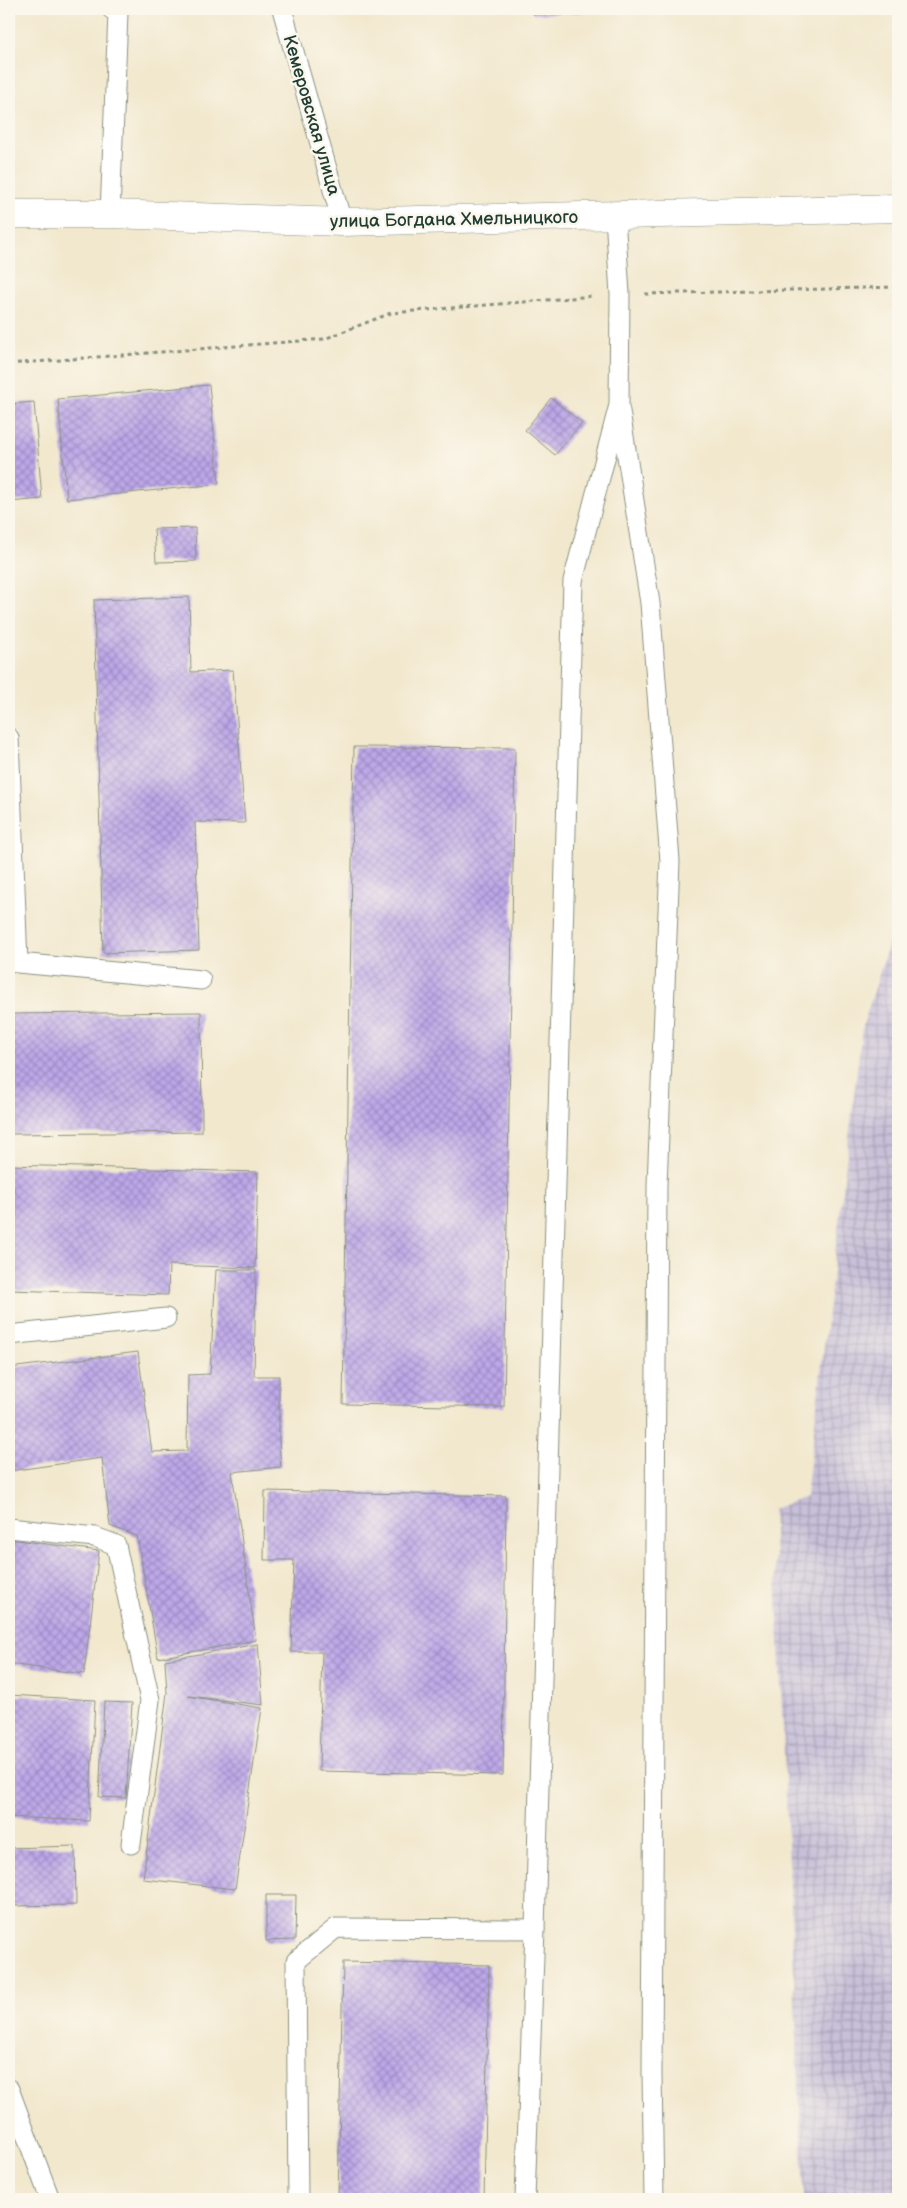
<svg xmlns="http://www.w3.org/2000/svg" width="907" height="2208" viewBox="0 0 907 2208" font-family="'Balsamiq Sans',sans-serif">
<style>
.industrial{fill:url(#industrial-grid)}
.building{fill:url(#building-cross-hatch)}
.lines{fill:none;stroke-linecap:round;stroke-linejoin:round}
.service-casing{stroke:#889281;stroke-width:21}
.minor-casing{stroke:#889281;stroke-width:29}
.path{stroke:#889281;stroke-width:3;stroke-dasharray:4 4;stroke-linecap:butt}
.service{stroke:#fff;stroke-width:19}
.minor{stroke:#fff;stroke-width:28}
.labels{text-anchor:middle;stroke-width:5;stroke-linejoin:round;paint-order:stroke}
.street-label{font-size:18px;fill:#1f3d34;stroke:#fbf7ec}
</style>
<defs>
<pattern id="industrial-grid" width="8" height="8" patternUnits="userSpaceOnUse" patternTransform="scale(1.25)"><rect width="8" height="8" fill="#c8bfd8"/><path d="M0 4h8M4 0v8" fill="none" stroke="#a29cb0"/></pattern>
<pattern id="building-cross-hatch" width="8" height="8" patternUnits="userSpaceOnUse" patternTransform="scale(1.25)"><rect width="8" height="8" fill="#bda7e9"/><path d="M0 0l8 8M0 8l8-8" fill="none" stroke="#9989be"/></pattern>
</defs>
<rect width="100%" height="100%" fill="#fbf7ec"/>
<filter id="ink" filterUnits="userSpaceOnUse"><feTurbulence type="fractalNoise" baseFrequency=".02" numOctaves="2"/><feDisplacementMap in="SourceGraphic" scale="10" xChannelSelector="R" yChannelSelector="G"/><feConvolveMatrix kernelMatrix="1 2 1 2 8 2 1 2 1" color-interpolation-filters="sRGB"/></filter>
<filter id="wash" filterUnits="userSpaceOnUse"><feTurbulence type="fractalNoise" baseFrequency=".0096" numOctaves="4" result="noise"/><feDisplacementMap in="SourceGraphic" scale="20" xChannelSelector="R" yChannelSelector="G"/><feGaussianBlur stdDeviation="1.12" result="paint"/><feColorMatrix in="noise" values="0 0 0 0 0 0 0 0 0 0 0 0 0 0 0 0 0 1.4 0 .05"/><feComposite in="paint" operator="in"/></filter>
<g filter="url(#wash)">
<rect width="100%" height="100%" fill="#f2e8ce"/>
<!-- industrial -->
<path class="industrial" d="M898,914V2199H804L773,1509L806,1497L862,1029Z"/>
<g id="blocks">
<!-- building -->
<g class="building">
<path d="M533,9H643V10L533,14Z"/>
<path d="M209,385L219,484L67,499L58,399Z"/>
<path d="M551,398L582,423L555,455L525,430Z"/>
<path d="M34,402L42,499L9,502V404Z"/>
<path d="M195,528L196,561L156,562L154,529Z"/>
<path d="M189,597L191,672L233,670L245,823L195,822L199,950L103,953L94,600Z"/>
<path d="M354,747L515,748L504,1407L343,1404Z"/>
<path d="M201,1012L202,1132L9,1134V1014Z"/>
<path d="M9,1165L258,1172L255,1268L169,1265L168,1295L9,1290Z"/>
<path d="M216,1270H256L254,1376H279V1441L281,1467L232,1472L256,1640L158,1658L137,1536L110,1526L102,1458L9,1471V1368L138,1352L152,1452L187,1451L188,1375L210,1374Z"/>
<path d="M265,1491L506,1496L503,1775L319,1771L322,1652H291L294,1560H264Z"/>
<path d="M9,1539L99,1551L84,1674L9,1664Z"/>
<path d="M258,1644L263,1705L188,1696L262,1708L235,1889L143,1879L167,1693L165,1660Z"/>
<path d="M9,1695L95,1700L89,1821L9,1817Z"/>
<path d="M104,1702L132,1703L126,1798L99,1797Z"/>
<path d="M75,1846L76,1905L10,1906V1848Z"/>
<path d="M266,1895H296L295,1940L266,1941Z"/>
<path d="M343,1962L489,1965L484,2199H338Z"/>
</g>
</g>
</g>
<g filter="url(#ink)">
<use href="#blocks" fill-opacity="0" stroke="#889281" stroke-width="1"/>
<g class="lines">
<defs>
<g id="service">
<path d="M282,9L342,222"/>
<path d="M110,214L118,13L111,9"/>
<path d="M620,411L650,603L670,861L657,1185L652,2073L654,2199"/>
<path d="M9,738L18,963L201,980"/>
<path d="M9,1335L166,1318"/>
<path d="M9,1528L95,1537L116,1545L150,1700L131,1844"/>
<path d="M9,2089L50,2199"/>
<path d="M298,2199L296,1961L336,1928L535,1929L573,581L619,405L620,294L615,216"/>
<path d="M525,2199L535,1929"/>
</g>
<path id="minor" d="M9,214H110L342,222L898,208"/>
</defs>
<!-- service casing -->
<use href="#service" class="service-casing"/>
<!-- minor casing -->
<use href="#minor" class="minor-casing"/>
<!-- path -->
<g class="path">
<path d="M645,294L898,287"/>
<path d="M9,364L324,339L391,313L594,296"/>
</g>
<!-- service -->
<use href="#service" class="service"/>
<!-- minor -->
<use href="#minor" class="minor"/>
</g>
</g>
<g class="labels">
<!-- street labels -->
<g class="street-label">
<text transform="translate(312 115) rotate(74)" y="6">Кемеровская улица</text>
<text transform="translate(454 219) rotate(-1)" y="6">улица Богдана Хмельницкого</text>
</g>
</g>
<!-- margin -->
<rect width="907" height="2208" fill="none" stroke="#fbf7ec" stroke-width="30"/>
</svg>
